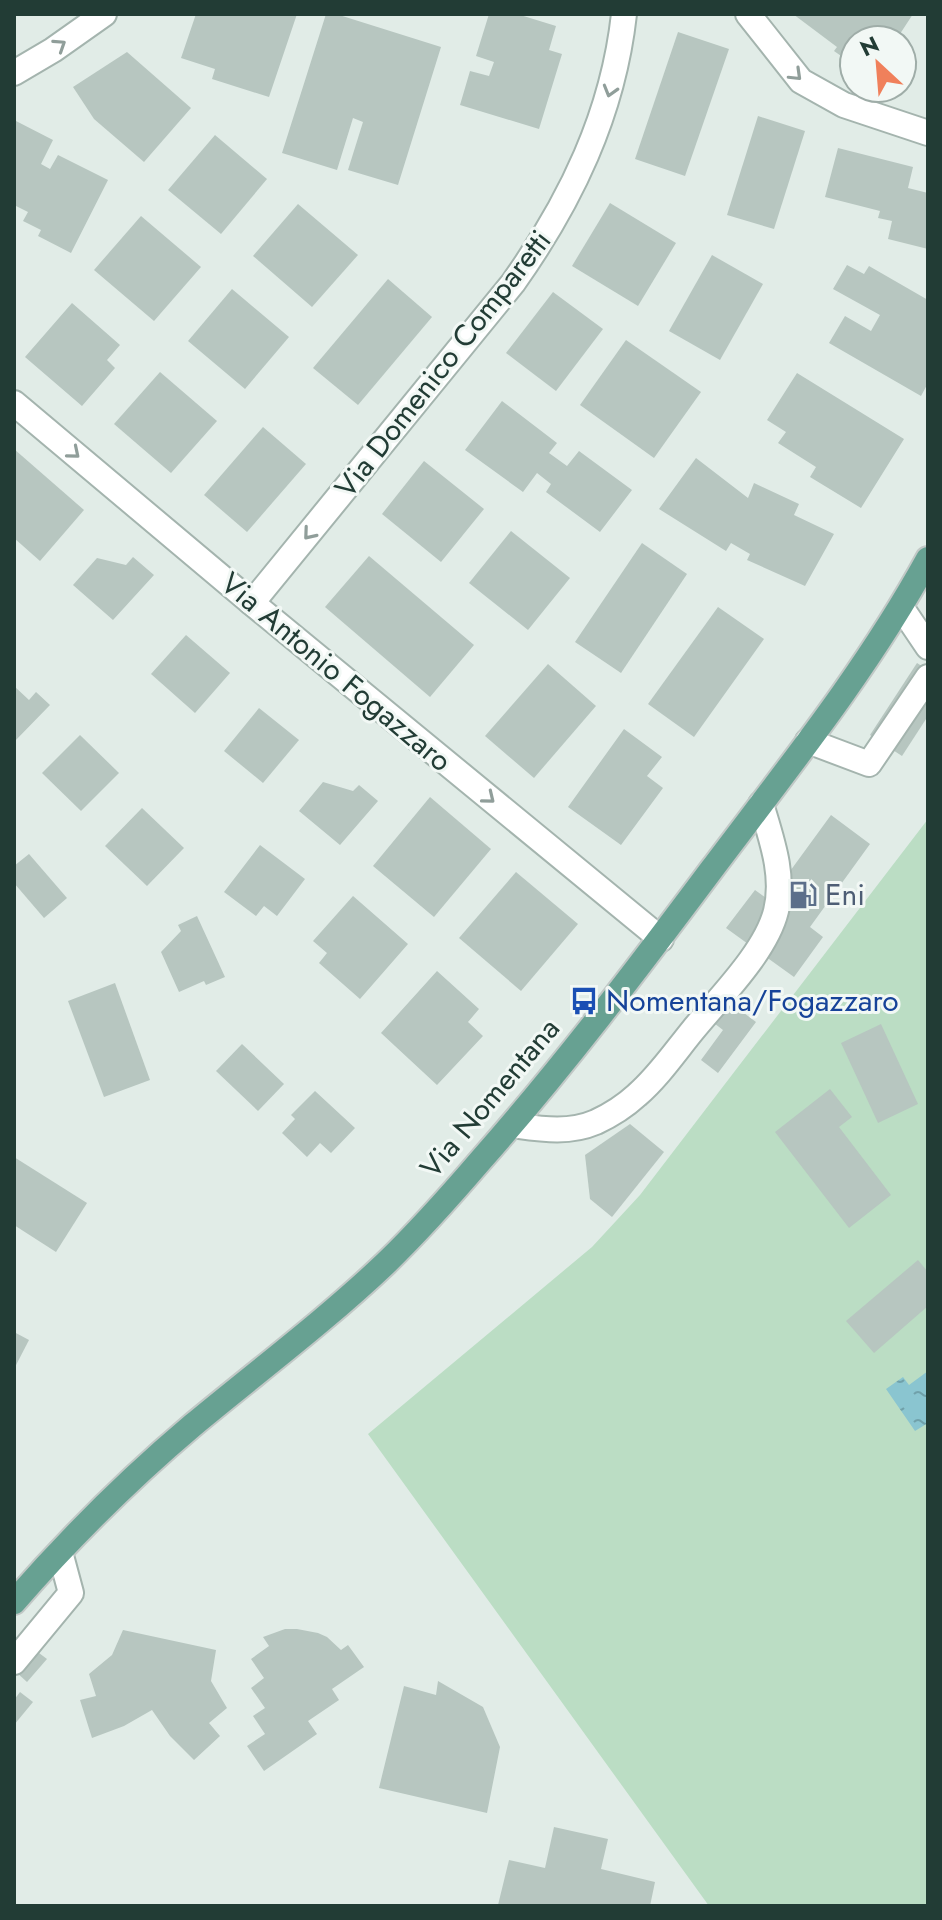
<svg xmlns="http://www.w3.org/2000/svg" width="942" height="1920" viewBox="0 0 942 1920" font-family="Jost,sans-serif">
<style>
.garden{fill:#bbddc4}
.water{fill:url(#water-ripples)}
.building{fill:#b7c6c0}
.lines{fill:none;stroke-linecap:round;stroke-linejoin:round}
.minor-casing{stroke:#a4b4ae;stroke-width:28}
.major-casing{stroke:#c1c8c6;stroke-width:28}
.minor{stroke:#fff;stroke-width:24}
.major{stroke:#67a192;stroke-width:24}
.oneway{stroke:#909e9a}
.labels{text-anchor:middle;stroke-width:6;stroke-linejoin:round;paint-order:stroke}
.street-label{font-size:30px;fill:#223c35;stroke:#f2f8f5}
.service-label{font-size:30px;fill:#4e5e75;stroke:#f2f8f5;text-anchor:start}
.transit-label{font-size:30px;fill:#164399;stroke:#f2f8f5;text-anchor:start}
</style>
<defs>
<pattern id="water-ripples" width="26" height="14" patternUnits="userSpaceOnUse" patternTransform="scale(2)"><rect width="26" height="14" fill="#8ac5d0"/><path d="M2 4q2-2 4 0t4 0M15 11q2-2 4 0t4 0" fill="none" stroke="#70a1aa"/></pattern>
</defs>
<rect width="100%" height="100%" fill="#e1ece7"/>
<!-- garden -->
<path class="garden" d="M928,819V1906H709L368,1434L592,1247L640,1195Z"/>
<!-- water -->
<path class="water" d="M928,1371V1423L915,1431L886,1389L903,1377L909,1385Z"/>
<!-- building -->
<g class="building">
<path d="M196,14H297L269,97L212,79L215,69L181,58Z"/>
<path d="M326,14H336L441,47L398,185L348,170L363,122L353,118L337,170L282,153Z"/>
<path d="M489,14H517L556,26L549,50L562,54L539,129L460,105L470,71L489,76L494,62L476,56Z"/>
<path d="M793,14H913L896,40H854V65L834,51L837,47Z"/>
<path d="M678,32L729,49L685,176L635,159Z"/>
<path d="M127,52L191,108L144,162L94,119L73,87Z"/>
<path d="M758,116L805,131L774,229L727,215Z"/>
<path d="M16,121L53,140L41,164L50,169L58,155L108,180L71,253L38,236L41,230L23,221L28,212L14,205V122Z"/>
<path d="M215,135L267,179L221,234L168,190Z"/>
<path d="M838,148L913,167L908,188L928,193V249L888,239L892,221L878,218L880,211L825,197Z"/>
<path d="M610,203L676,243L638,306L572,266Z"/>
<path d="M298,204L358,255L312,307L253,256Z"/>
<path d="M141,216L201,267L154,321L94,270Z"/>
<path d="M712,255L763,284L720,360L669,331Z"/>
<path d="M847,265L864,274L869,266L928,300V383L921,396L829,343L845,316L871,331L880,315L833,289Z"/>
<path d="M388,279L432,317L358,405L313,368Z"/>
<path d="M232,289L289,337L245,389L188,341Z"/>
<path d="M553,292L603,329L556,391L506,353Z"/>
<path d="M72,303L120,345L107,360L115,368L82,406L25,357Z"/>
<path d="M626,340L701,392L654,458L580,405Z"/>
<path d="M160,372L217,421L171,473L114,424Z"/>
<path d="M797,373L904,439L861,508L810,477L816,467L778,443L786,432L767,420Z"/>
<path d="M502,401L557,443L549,453L567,466L579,451L632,490L600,532L546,492L551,484L537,473L523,492L465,450Z"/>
<path d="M263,427L306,464L247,532L204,495Z"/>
<path d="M14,449L84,510L40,561L14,538Z"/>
<path d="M696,458L748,498L754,483L799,504L794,515L834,534L805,586L747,560L750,554L731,543L726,551L659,509Z"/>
<path d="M424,461L484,509L441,562L382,514Z"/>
<path d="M511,531L570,578L528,630L469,583Z"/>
<path d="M642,543L687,574L621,673L575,642Z"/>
<path d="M369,556L474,645L430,697L325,607Z"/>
<path d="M133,557L154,575L113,620L73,585L97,558L126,565Z"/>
<path d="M718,607L764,639L694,737L648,704Z"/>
<path d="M186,635L230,673L195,713L151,674Z"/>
<path d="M917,663L928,670V716L902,756L870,735Z"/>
<path d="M548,664L596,706L534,778L485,736Z"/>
<path d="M14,686L29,700L36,692L50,705L14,742Z"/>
<path d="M259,708L299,740L263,783L224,751Z"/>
<path d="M624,729L662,757L647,776L663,788L621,845L568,807Z"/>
<path d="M80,735L119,773L81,811L42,773Z"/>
<path d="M323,782L353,791L359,785L378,801L340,845L299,811Z"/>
<path d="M430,797L491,849L434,917L373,866Z"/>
<path d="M142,808L184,848L147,886L105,846Z"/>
<path d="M831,815L870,844L810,927L823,937L794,977L726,928L755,890L769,900Z"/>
<path d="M260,845L305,879L277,916L264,906L256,916L224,892Z"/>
<path d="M29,854L67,898L44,918L14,883V866Z"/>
<path d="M516,872L578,924L521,991L459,938Z"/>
<path d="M353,896L408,944L360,999L319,963L327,953L313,941Z"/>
<path d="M197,916L225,977L206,985L204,981L179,992L161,952L181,931L178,925Z"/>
<path d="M437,971L479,1009L468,1022L483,1036L437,1085L381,1033Z"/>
<path d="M115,983L150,1080L104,1097L68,1001Z"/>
<path d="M721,1007L732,1014L736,1007L756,1022L718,1073L701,1060L723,1030L710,1020Z"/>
<path d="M881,1024L918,1104L878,1123L841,1043Z"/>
<path d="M242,1044L284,1084L258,1111L216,1071Z"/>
<path d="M830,1089L852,1117L839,1127L891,1195L849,1228L775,1132Z"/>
<path d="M315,1091L355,1128L331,1153L320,1143L307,1157L282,1133L295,1119L291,1115Z"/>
<path d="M630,1124L664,1152L612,1217L590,1199L585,1155Z"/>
<path d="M14,1157L87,1203L56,1252L14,1225Z"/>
<path d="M918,1260L928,1272V1306L874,1353L846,1321Z"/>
<path d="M14,1332L29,1340L14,1369Z"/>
<path d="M285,1629H297L318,1633L327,1637L341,1650L348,1645L364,1667L332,1689L339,1700L308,1721L317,1734L264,1771L247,1746L265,1734L253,1716L265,1708L251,1688L264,1678L251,1659L269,1646L263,1637Z"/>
<path d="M123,1630L216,1650L211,1681L227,1708L209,1723L220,1736L194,1760L170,1736L152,1710L124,1726L92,1738L80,1700L96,1696L89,1674L112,1655Z"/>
<path d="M35,1650L47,1659L27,1682L16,1672Z"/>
<path d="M438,1681L483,1707L500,1747L487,1813L379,1788L404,1686L436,1695Z"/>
<path d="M20,1692L33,1702L14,1725V1700Z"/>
<path d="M554,1827L608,1839L601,1869L655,1882L650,1906L498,1905L509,1860L545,1868Z"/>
</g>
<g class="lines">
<defs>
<g id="minor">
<path d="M748,14L801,81L844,105L928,133"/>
<path d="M14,73L53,50L104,14"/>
<path d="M14,403L252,603L661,939"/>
<path d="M252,603L513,283C571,201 613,114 624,14"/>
<path d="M901,607L928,647"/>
<path d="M808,741L869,764L928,677"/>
<path d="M512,1125C541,1129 568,1134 596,1122C611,1115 625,1106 637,1095C658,1077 675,1052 693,1030C719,998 766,952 776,911C785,875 771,838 761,804"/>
<path d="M14,1662L71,1593L60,1552"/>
</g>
<path id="major" d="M14,1602C69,1539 129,1479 193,1425C258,1371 325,1321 386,1263C420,1230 451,1195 481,1160C563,1067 638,968 712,869C788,768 867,670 928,559"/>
</defs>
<!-- minor casing -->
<use href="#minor" class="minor-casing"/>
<!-- major casing -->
<use href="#major" class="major-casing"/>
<!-- minor -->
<use href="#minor" class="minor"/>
<!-- major -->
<use href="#major" class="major"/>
</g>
<!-- one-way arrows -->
<defs><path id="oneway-chevron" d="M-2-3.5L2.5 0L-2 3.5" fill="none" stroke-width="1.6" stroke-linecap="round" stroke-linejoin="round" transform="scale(2)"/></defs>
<g class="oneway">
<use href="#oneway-chevron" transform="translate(60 45) rotate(-33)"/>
<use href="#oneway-chevron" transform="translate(796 75) rotate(44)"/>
<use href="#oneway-chevron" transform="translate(610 91) rotate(106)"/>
<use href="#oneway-chevron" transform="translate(74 453) rotate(40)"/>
<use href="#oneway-chevron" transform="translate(309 534) rotate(130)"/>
<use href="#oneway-chevron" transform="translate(489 798) rotate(39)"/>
</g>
<!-- icons -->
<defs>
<symbol id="fuel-bare" viewBox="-9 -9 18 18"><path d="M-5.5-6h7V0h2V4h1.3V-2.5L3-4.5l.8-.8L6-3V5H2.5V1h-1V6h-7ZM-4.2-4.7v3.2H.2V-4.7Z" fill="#5c6f8a" stroke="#f2f8f5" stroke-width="2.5" paint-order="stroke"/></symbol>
<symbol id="bus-bare" viewBox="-9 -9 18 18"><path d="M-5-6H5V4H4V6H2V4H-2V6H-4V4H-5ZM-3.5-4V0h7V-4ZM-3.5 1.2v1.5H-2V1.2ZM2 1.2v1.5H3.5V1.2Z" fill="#1a4fb4" stroke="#f2f8f5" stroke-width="2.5" paint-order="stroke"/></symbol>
</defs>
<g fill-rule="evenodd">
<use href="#fuel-bare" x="783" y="875" width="40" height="40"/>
<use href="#bus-bare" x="564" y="981" width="40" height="40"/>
</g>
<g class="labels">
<!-- street labels -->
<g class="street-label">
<text transform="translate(443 364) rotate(-52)" y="10">Via Domenico Comparetti</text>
<text transform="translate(336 672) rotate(40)" y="10">Via Antonio Fogazzaro</text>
<text transform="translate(490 1098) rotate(-50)" y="10">Via Nomentana</text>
</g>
<!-- service labels -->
<g class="service-label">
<text x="825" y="905">Eni</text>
</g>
<!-- transit labels -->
<g class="transit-label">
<text x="606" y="1011">Nomentana/Fogazzaro</text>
</g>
</g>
<!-- border -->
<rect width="942" height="1920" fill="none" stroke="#223c35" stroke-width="32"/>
<!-- north arrow -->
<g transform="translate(878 64) rotate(334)"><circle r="38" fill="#f2f8f5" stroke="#9fada8" stroke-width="2"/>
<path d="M0-6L14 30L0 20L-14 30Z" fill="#f0805b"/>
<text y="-12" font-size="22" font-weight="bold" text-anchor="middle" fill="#223c35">N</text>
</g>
</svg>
